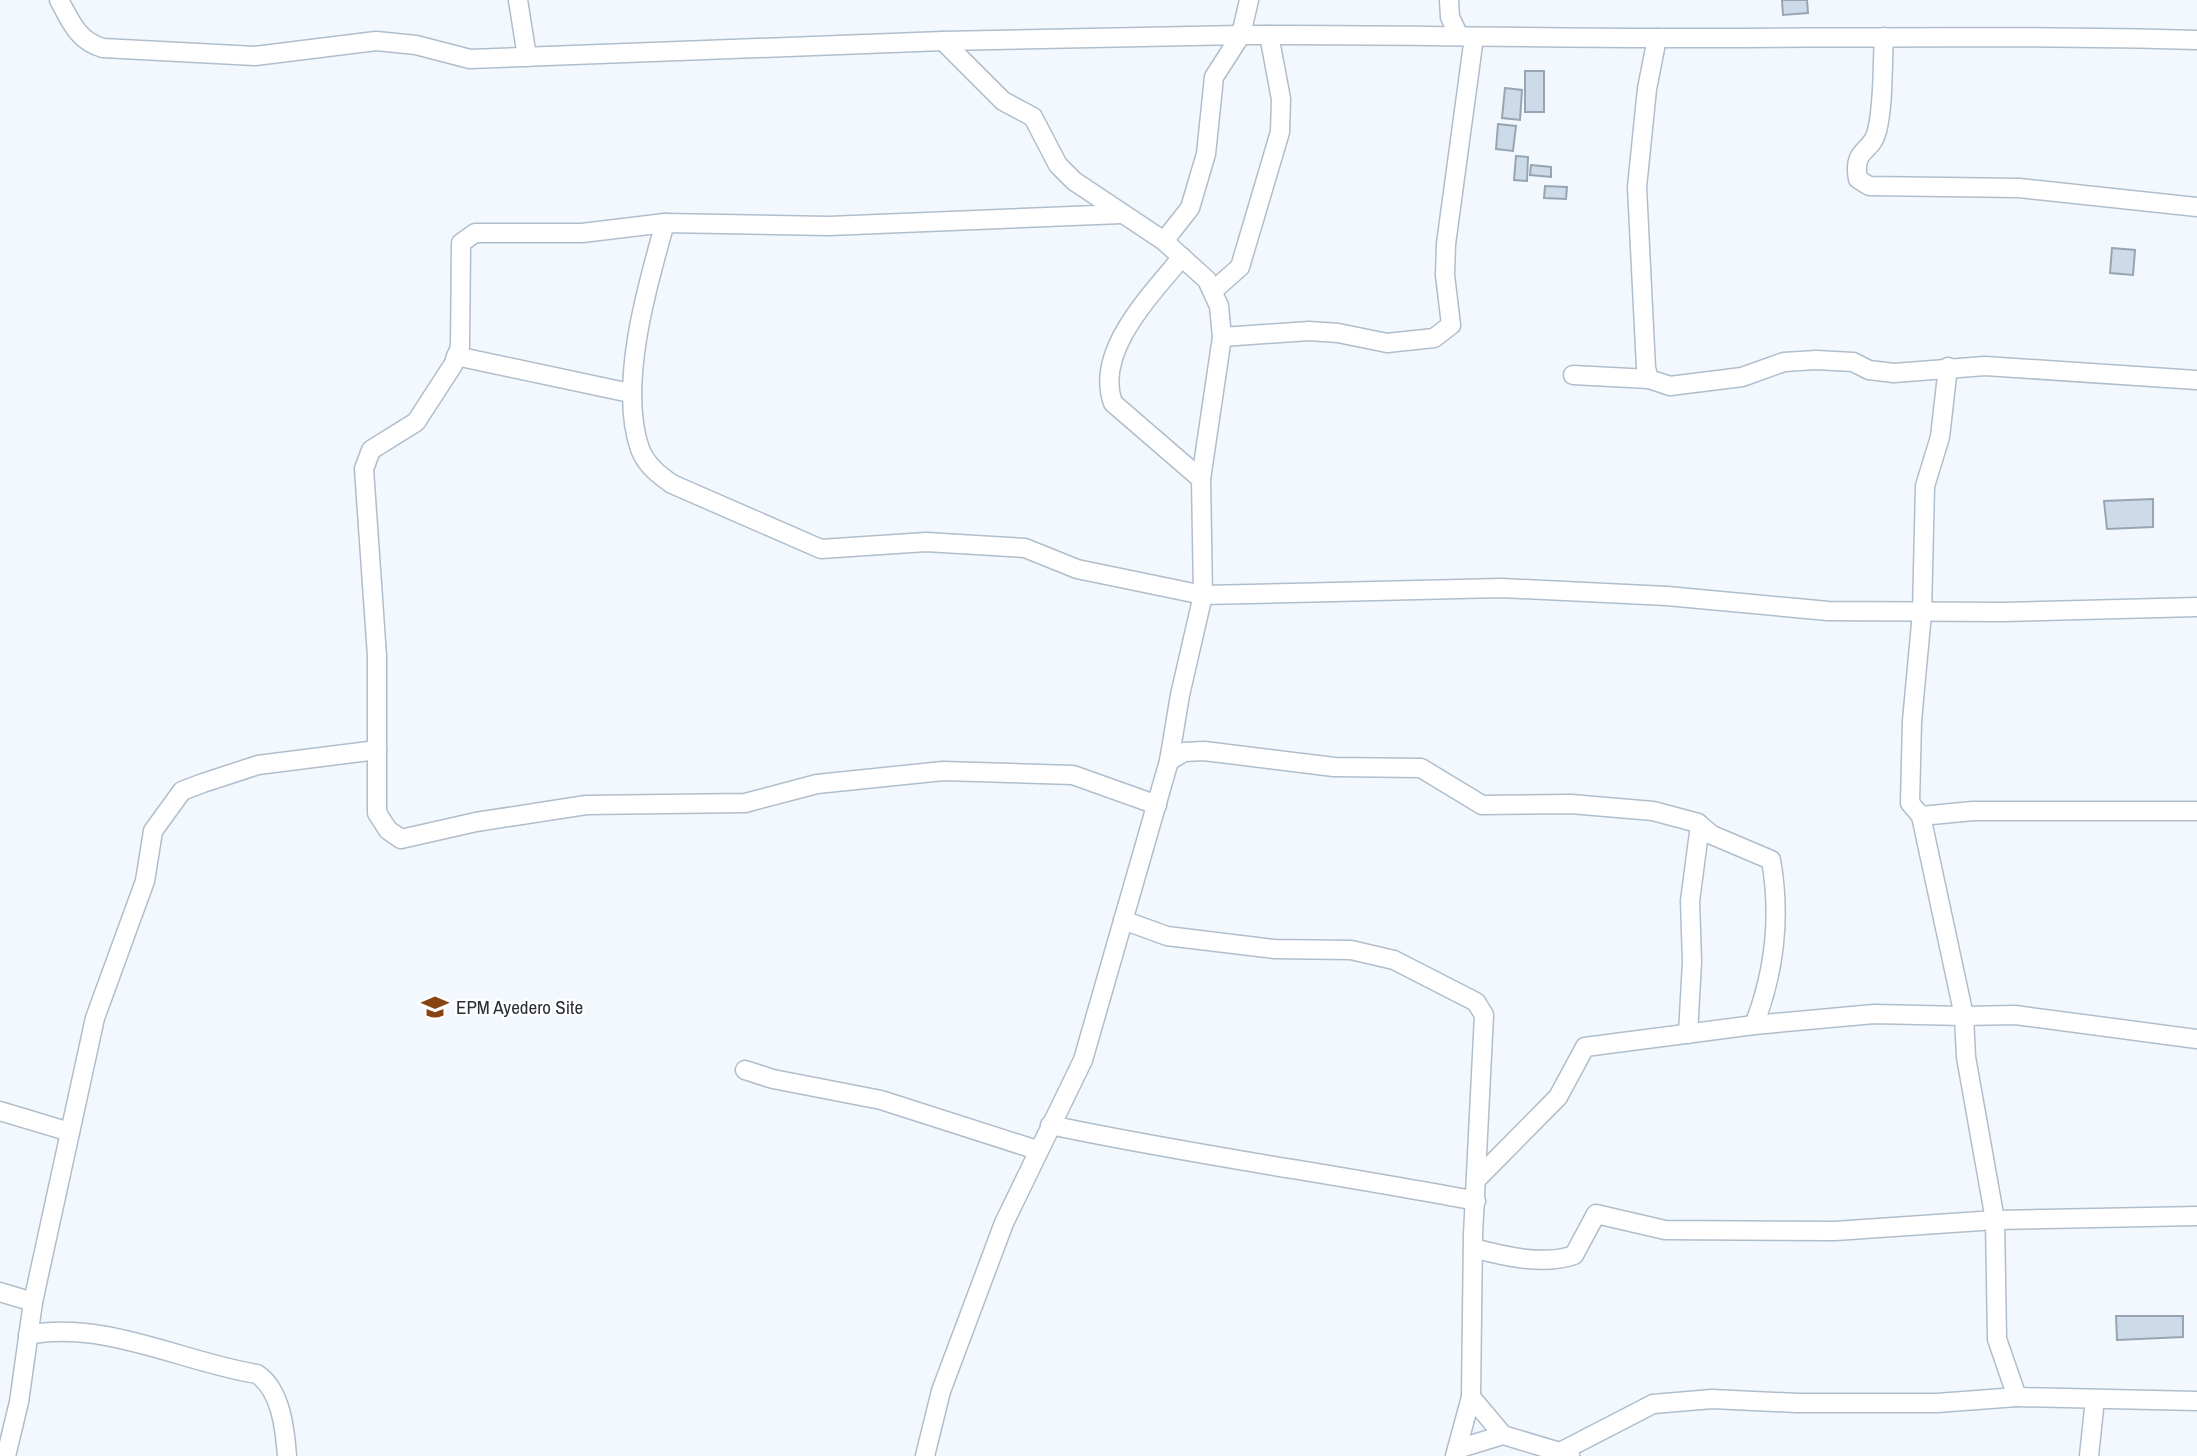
<svg xmlns="http://www.w3.org/2000/svg" width="2197" height="1456" viewBox="0 0 2197 1456" font-family="'Archivo Narrow',sans-serif">
<style>
.building{fill:#ccdae9;stroke:#97a5b3;stroke-width:2}
.lines{fill:none;stroke-linecap:round;stroke-linejoin:round}
.street-casing{stroke:#b0becc;stroke-width:21}
.street{stroke:#fff;stroke-width:18}
.labels{text-anchor:middle;stroke-width:5;stroke-linejoin:round;paint-order:stroke}
.poi-label{font-size:19px;fill:#292f34;stroke:#fff;text-anchor:start}
</style>
<rect width="100%" height="100%" fill="#f2f8fe"/>
<!-- building -->
<g class="building">
<path d="M1782,0H1807L1808,13L1783,15Z"/>
<rect x="1525" y="71" width="19" height="41"/>
<path d="M1505,88L1522,90L1520,120L1502,118Z"/>
<path d="M1498,124L1516,126L1513,151L1496,149Z"/>
<path d="M1516,156L1528,157L1527,181L1514,180Z"/>
<path d="M1531,165L1551,167V177L1530,175Z"/>
<path d="M1545,186L1567,187L1566,199L1544,198Z"/>
<path d="M2112,248L2135,250L2133,275L2110,273Z"/>
<path d="M2153,499V527L2107,529L2104,501Z"/>
<path d="M2116,1316H2183V1337L2117,1340Z"/>
</g>
<g class="lines">
<defs>
<g id="street">
<path d="M59,0C71,22 78,41 103,48L255,56L376,41L416,45L470,59L943,41L1241,35L1214,77L1206,154L1190,208L1164,241"/>
<path d="M518,0L527,57"/>
<path d="M1249,0L1241,35C1380,34 1519,38 1658,38C1838,38 2017,35 2197,40"/>
<path d="M1449,0L1450,17L1458,34"/>
<path d="M1884,37C1882,67 1884,102 1877,131C1872,153 1852,148 1858,179L1869,186L2019,188L2197,207"/>
<path d="M1657,38L1647,89L1637,187L1646,368L1649,379L1670,386L1742,377L1784,362L1816,360L1853,362L1869,370L1894,373L1985,366L2197,380"/>
<path d="M1121,214L829,226L665,223L582,233H475L461,243L460,347L453,365L416,422L371,450L364,469L377,656V813L388,830L401,839L476,822L586,805L745,803L817,784L943,771L1073,775L1157,805"/>
<path d="M665,223C647,286 618,386 640,449C646,465 659,475 672,484L821,549L926,542L1025,548L1077,569L1203,595L1501,588L1667,596L1828,611L2003,612L2197,607"/>
<path d="M1182,257C1152,294 1094,351 1113,403L1201,479"/>
<path d="M1214,290L1240,267L1280,132L1281,99L1269,35"/>
<path d="M1222,337L1309,331L1338,333L1387,343L1434,338L1451,325L1445,275L1446,244L1474,37"/>
<path d="M456,356L630,393"/>
<path d="M1948,367L1940,437L1925,486L1922,613L1912,721L1910,803L1921,816L1973,811H2197"/>
<path d="M1573,375L1649,379"/>
<path d="M1169,761L1184,752L1204,751L1334,767L1421,768L1482,805L1571,804L1653,811L1698,823L1700,825L1690,901L1692,962L1688,1034"/>
<path d="M1700,825L1712,835L1771,860C1781,917 1775,971 1754,1025"/>
<path d="M1123,920L1167,936L1274,949L1351,950L1394,960L1476,1002L1484,1015L1473,1235L1471,1397L1455,1456"/>
<path d="M745,1070L773,1079L881,1100L1037,1150"/>
<path d="M0,1111L70,1132"/>
<path d="M1050,1125C1192,1155 1334,1174 1476,1201"/>
<path d="M1478,1178L1558,1097L1585,1047L1754,1025L1874,1014L1964,1016L1921,816"/>
<path d="M2197,1216L1995,1220L1997,1339L2017,1397L2197,1401"/>
<path d="M1473,1248C1503,1256 1544,1266 1574,1255L1596,1214L1665,1230L1835,1231L1995,1220L1966,1057L1964,1016L2015,1015L2197,1039"/>
<path d="M0,1292L33,1302"/>
<path d="M28,1335C105,1320 182,1362 257,1374C281,1390 285,1429 287,1456"/>
<path d="M1471,1397L1503,1435L1570,1455"/>
<path d="M1457,1449L1503,1435"/>
<path d="M1560,1452L1653,1404L1712,1399L1797,1403H1937L2017,1397"/>
<path d="M6,1456L19,1402L33,1302L95,1018L145,881L153,831L182,791L203,783L258,765L377,750"/>
<path d="M925,1456L941,1391L1004,1223L1083,1060L1169,761L1180,695L1203,595L1201,479L1222,337L1219,306L1207,280L1164,241L1074,181L1058,165L1033,117L1003,101L943,41"/>
<path d="M2089,1456L2095,1399"/>
</g>
</defs>
<!-- street casing -->
<use href="#street" class="street-casing"/>
<!-- street -->
<use href="#street" class="street"/>
</g>
<!-- icons -->
<defs>
<symbol id="school-bare" viewBox="-9 -9 18 18"><path d="M0-5L7-2L0 1L-7-2ZM-4 1L0 2.5L4 1V4Q0 6-4 4Z" fill="#864412" stroke="#fff" stroke-width="2.5" paint-order="stroke"/></symbol>
</defs>
<g fill-rule="evenodd">
<use href="#school-bare" x="416" y="988" width="38" height="38"/>
</g>
<g class="labels">
<!-- poi labels -->
<g class="poi-label">
<text x="456" y="1014">EPM Ayedero Site</text>
</g>
</g>
</svg>
